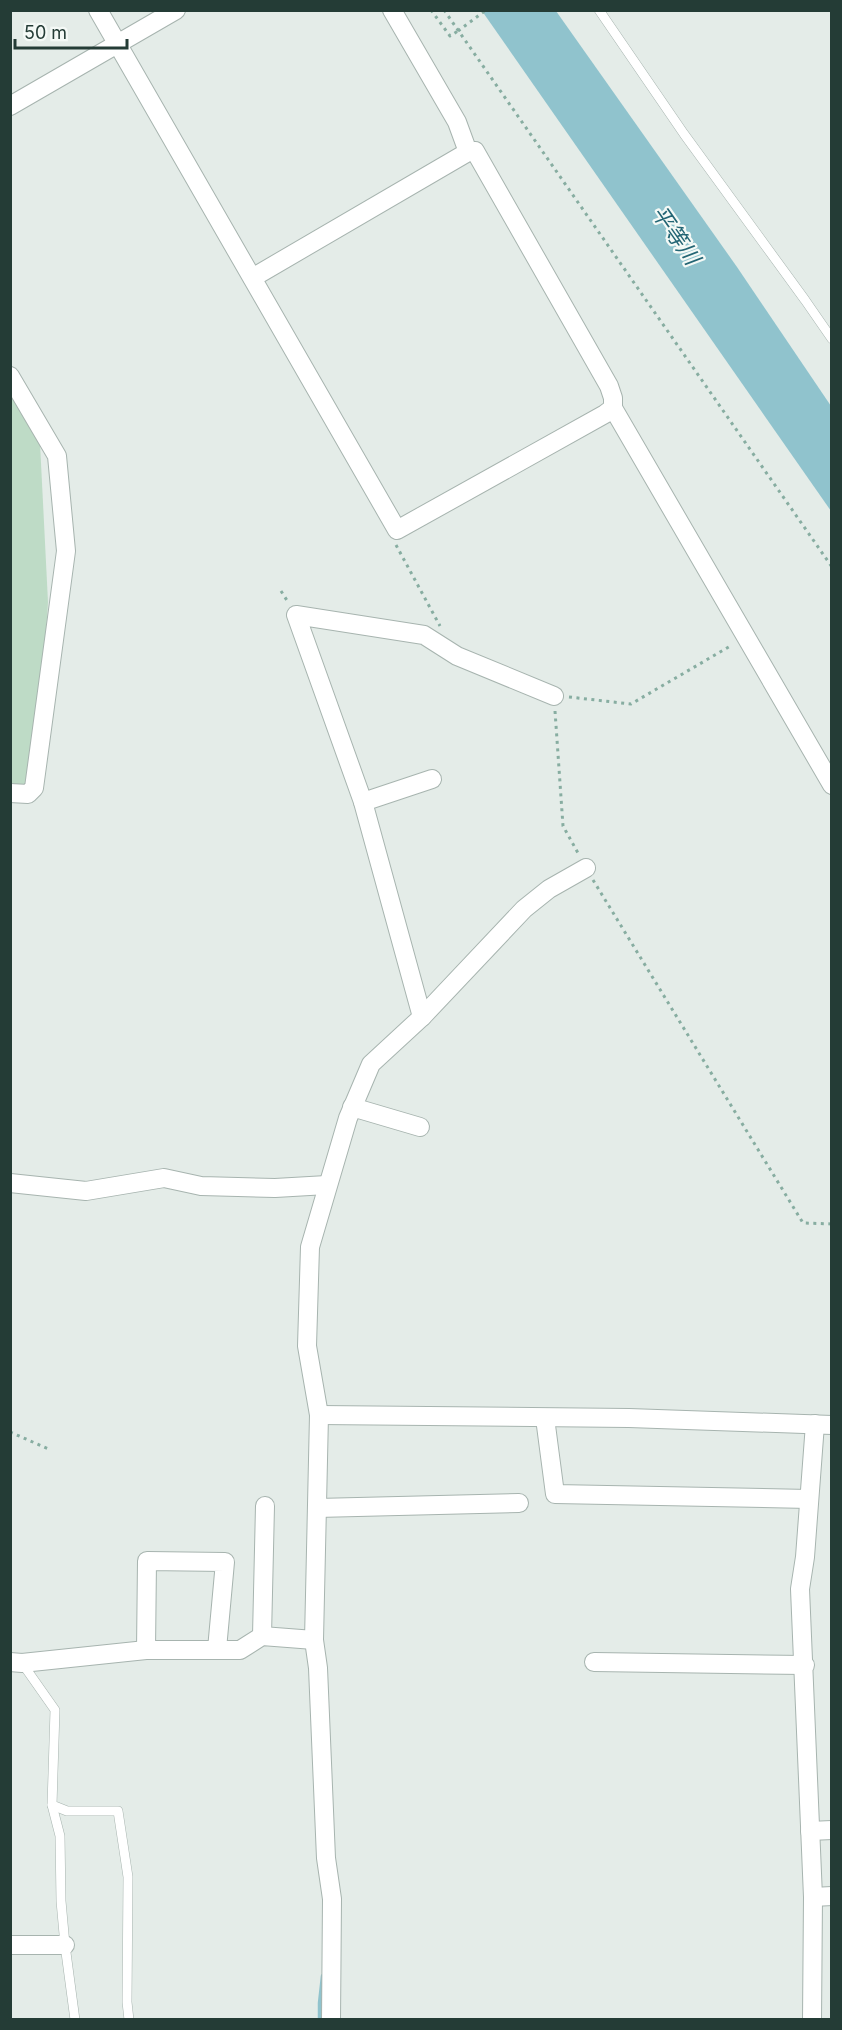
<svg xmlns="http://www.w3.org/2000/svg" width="842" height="2030" viewBox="0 0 842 2030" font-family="Inter,'Noto Sans JP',sans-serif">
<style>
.green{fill:#bedbc6}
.water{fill:#90c3cd}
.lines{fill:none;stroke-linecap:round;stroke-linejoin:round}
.stream{stroke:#90c3cd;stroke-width:4.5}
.service-casing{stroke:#a7b4af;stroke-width:10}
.minor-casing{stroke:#a7b4af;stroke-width:20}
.path{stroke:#87ada1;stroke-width:3;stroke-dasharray:3 4.5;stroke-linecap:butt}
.service{stroke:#fff;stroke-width:9}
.minor{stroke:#fff;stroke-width:18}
.path-bridge{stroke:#87ada1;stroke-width:3;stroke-dasharray:3 4.5;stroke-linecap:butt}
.labels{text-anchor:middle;stroke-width:4.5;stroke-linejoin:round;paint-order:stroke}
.water-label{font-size:22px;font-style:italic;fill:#236574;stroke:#f4f9f6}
</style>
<rect width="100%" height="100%" fill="#e4ece8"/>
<!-- green -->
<path class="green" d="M10,394L40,443L48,602L44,664L31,785H11Z"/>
<!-- water -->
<path class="water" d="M482,11H556L737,267L831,406V511Z"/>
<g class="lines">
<!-- stream -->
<path class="stream" d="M320,2020V2003L323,1976"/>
<defs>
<g id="service">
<path d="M599,10L684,134L805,300L832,339"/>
<path d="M22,1663L55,1710L52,1805L67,1811H118L128,1877L127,2002L129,2020"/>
<path d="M52,1805L60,1836L61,1901L65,1945L75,2020"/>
</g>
<g id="minor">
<path d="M98,10L397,530L605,414L613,408V398L609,386L475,151L468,152L252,278"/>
<path d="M392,10L457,122L468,152"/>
<path d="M10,106L176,10"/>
<path d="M10,376L57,456L66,551L34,788L28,794L10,793"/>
<path d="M613,408L832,785"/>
<path d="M363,802L432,779"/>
<path d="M422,1017L363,802L296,615L424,635L457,656L554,696"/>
<path d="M352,1107L420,1127"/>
<path d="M10,1183L86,1191L164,1178L201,1186L275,1188L327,1185"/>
<path d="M319,1415L629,1418L832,1425"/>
<path d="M545,1418L555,1494L809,1499"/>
<path d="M317,1508L519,1503"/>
<path d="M262,1636L265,1506"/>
<path d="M146,1650L147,1561L225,1562L217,1649"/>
<path d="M10,1662L22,1663L146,1650H240L262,1636L314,1640"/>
<path d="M594,1662L805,1665"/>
<path d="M810,1831L832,1830"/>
<path d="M813,1897L832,1896"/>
<path d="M10,1945H65"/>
<path d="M331,2020L332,1899L326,1858L318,1668L314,1640L319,1415L307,1346L310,1247L348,1118L371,1064L422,1017L524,909L549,889L586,868"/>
<path d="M812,2020L813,1897L800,1589L805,1557L815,1424"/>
</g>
</defs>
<!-- service casing -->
<use href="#service" class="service-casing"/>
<!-- minor casing -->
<use href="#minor" class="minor-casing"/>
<!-- path -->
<g class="path">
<path d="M431,10L450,36L458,31"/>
<path d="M444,10L832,567"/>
<path d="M396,545L440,626"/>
<path d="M281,591L288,602"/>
<path d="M569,697L631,704L732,645"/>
<path d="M555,711L563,826L578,853"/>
<path d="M593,880L803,1223L832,1224"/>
<path d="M10,1432L51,1450"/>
</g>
<!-- service -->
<use href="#service" class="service"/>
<!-- minor -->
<use href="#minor" class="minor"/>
<!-- path-bridge -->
<path class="path-bridge" d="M458,31L486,10"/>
</g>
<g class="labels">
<!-- water labels -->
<g class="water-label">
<text transform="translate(676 235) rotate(55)" y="8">平等川</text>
</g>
</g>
<!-- border -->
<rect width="842" height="2030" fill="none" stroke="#243c36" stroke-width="24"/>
<!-- scale -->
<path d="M15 39v9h112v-9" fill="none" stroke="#243c36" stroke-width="3"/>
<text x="24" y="39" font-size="18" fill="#243c36" stroke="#f4f9f6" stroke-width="4.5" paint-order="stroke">50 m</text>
</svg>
